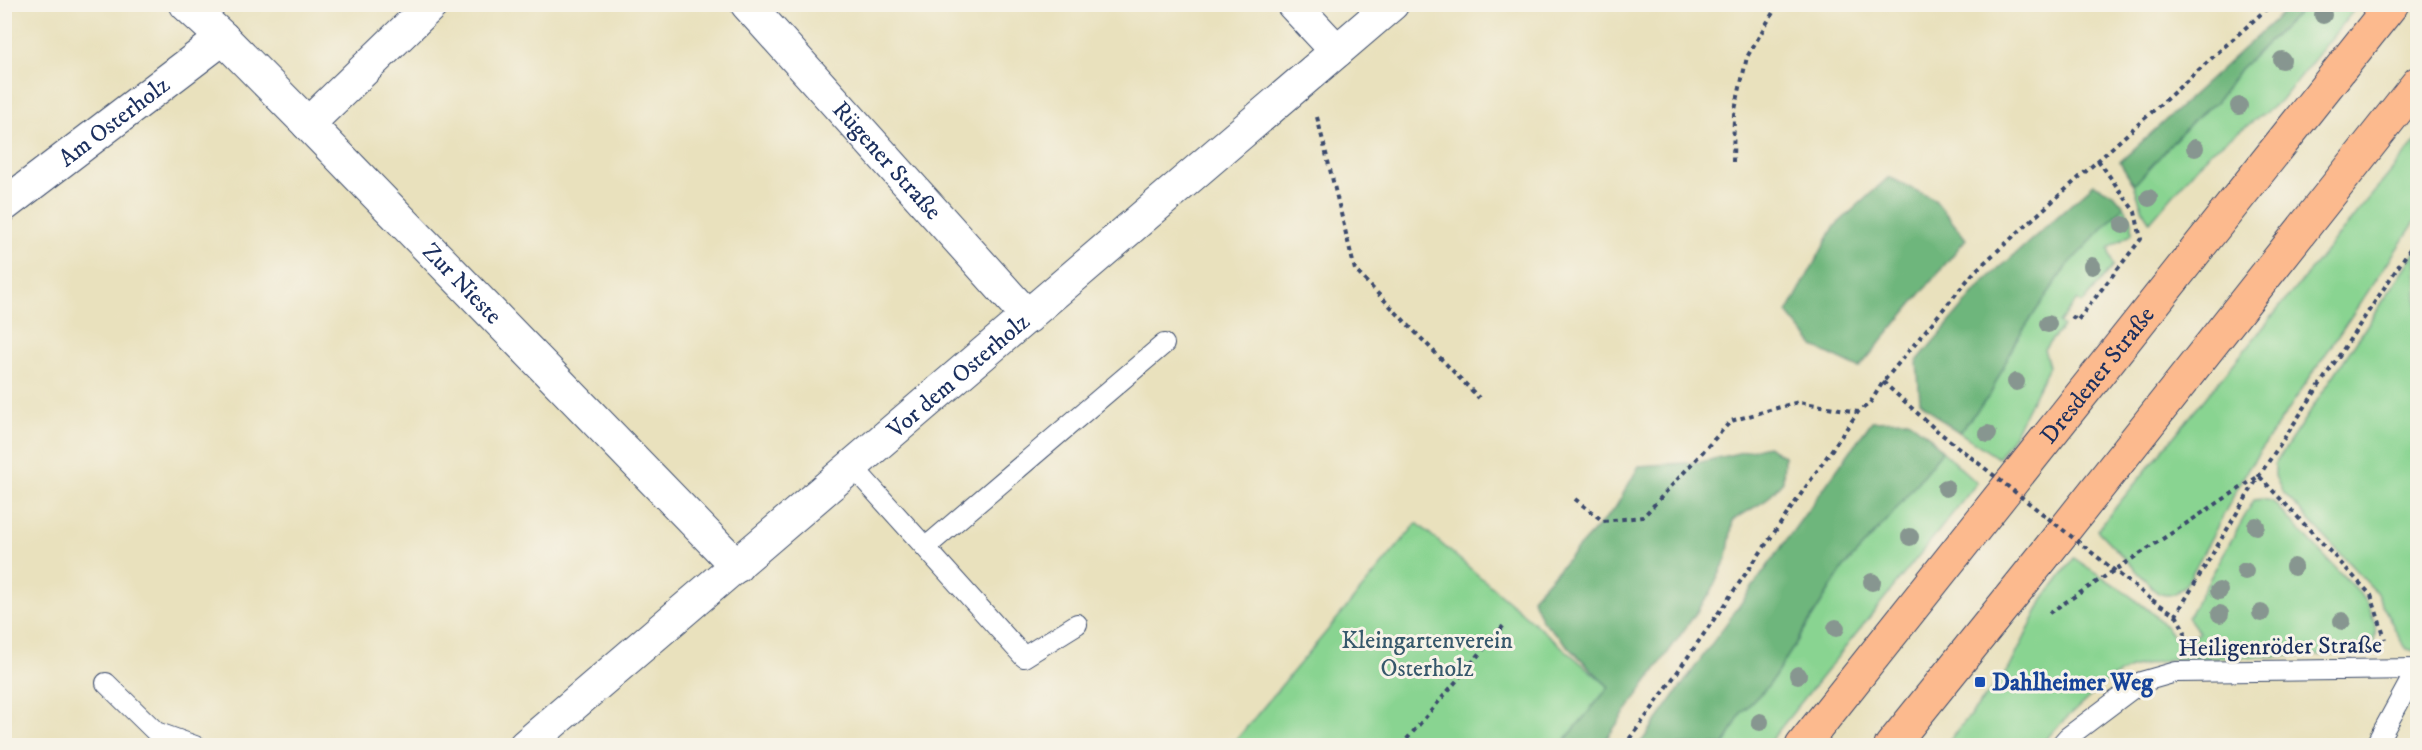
<svg xmlns="http://www.w3.org/2000/svg" width="2422" height="750" viewBox="0 0 2422 750" font-family="'IM FELL DW Pica',serif">
<style>
.green{fill:#89d491;stroke:#528278;stroke-width:1.5}
.forest{fill:#6eb67b;stroke:#44726c;stroke-width:1.5}
.lines{fill:none;stroke-linecap:round;stroke-linejoin:round}
.lane-casing{stroke:#3a4a6c;stroke-width:22}
.street-casing{stroke:#3a4a6c;stroke-width:35}
.primary-casing{stroke:#3a4a6c;stroke-width:35}
.path{stroke:#3a4a6c;stroke-width:4;stroke-dasharray:4.5 4.5;stroke-linecap:butt}
.lane{stroke:#fff;stroke-width:20}
.street{stroke:#fff;stroke-width:33}
.primary{stroke:#fcba8e;stroke-width:33}
.path-bridge{stroke:#3a4a6c;stroke-width:4;stroke-dasharray:4.5 4.5;stroke-linecap:butt}
.tree{fill:#879690}
.transit-dot{fill:#1a4fb4;stroke:#f7f3e8;stroke-width:2}
.labels{text-anchor:middle;stroke-width:6;stroke-linejoin:round;paint-order:stroke}
.street-label{font-size:24px;fill:#1b2f5e;stroke:#f7f3e8}
.park-label{font-size:24px;fill:#36586b;stroke:#f7f3e8}
.transit-label{font-size:24px;font-weight:bold;fill:#164399;stroke:#f7f3e8;text-anchor:start}
</style>
<rect width="100%" height="100%" fill="#f7f3e8"/>
<filter id="ink" filterUnits="userSpaceOnUse"><feTurbulence type="fractalNoise" baseFrequency=".0167" numOctaves="2"/><feDisplacementMap in="SourceGraphic" scale="12" xChannelSelector="R" yChannelSelector="G"/><feConvolveMatrix kernelMatrix="1 2 1 2 8 2 1 2 1" color-interpolation-filters="sRGB"/></filter>
<filter id="wash" filterUnits="userSpaceOnUse"><feTurbulence type="fractalNoise" baseFrequency=".008" numOctaves="4" result="noise"/><feDisplacementMap in="SourceGraphic" scale="24" xChannelSelector="R" yChannelSelector="G"/><feGaussianBlur stdDeviation="1.35" result="paint"/><feColorMatrix in="noise" values="0 0 0 0 0 0 0 0 0 0 0 0 0 0 0 0 0 1.4 0 .05"/><feComposite in="paint" operator="in"/></filter>
<g filter="url(#wash)">
<rect width="100%" height="100%" fill="#e9e1bd"/>
<!-- green -->
<g class="green">
<path d="M2307,5H2358L2280,102L2210,152L2150,222L2144,213L2134,185L2191,122L2217,101L2240,69Z"/>
<path d="M2417,140V219L2248,469L2187,583C2177,593 2172,598 2158,593L2097,530Z"/>
<path d="M2124,206L2132,221V234L2108,248L2113,266L2082,304L2077,300L2059,323L2063,327L2044,349L2049,366L2014,435L1998,458L1959,432L1990,395L2016,340L2066,267Z"/>
<path d="M2417,250L2418,652L2407,649L2401,641L2376,592L2282,491L2275,476V464Z"/>
<path d="M1942,451L1977,483L1767,745L1724,746L1741,713L1770,684L1844,567L1889,518Z"/>
<path d="M2262,499L2272,501L2364,598C2375,618 2381,634 2368,654L2171,659L2130,668L2108,680L2057,727L2041,745H1945L2009,669L2043,600L2074,558C2105,580 2160,610 2177,643L2199,632L2188,617L2254,500Z"/>
<path d="M1417,523L1609,687L1561,745L1231,746Z"/>
</g>
<!-- forest -->
<g class="forest">
<path d="M2291,5H2307L2240,69L2217,101L2191,122L2134,185L2120,162Z"/>
<path d="M1889,177L1935,200L1966,239L1859,368L1816,348L1787,313L1834,227Z"/>
<path d="M2094,184L2114,194L2124,206L2066,267L2016,340L1990,395L1959,432L1942,421L1920,401L1917,361L1983,283Z"/>
<path d="M1908,420L1929,436L1942,451L1889,518L1844,567L1770,684L1741,713L1724,745H1639L1872,421Z"/>
<path d="M1767,446L1784,456L1783,481L1765,501L1733,520L1727,557L1711,592L1602,745H1561L1609,687L1542,620L1532,598L1615,508L1639,466L1701,462Z"/>
</g>
</g>
<g filter="url(#ink)">
<g class="lines">
<defs>
<g id="lane">
<path d="M853,467L1024,657L1077,624"/>
<path d="M926,547L1164,344"/>
<path d="M106,683L156,732L195,746"/>
<path d="M2060,746L2068,737L2141,682L2176,672L2418,669"/>
<path d="M2375,746L2417,669"/>
</g>
<g id="street">
<path id="s1" d="M186,4L223,38L308,124L737,566"/>
<path id="s2" d="M747,4L1028,317"/>
<path d="M1293,4L1337,51"/>
<path d="M308,124L432,4"/>
<path id="s3" d="M4,205L223,38"/>
<path id="s4" d="M525,746L1392,4"/>
</g>
<g id="primary">
<path id="s5" d="M1802,746L2392,4"/>
<path d="M1891,746L2043,557L2418,83"/>
</g>
</defs>
<!-- lane casing -->
<use href="#lane" class="lane-casing"/>
<!-- street casing -->
<use href="#street" class="street-casing"/>
<!-- primary casing -->
<use href="#primary" class="primary-casing"/>
<!-- path -->
<g class="path">
<path d="M1317,117L1355,270L1479,398"/>
<path d="M1733,162L1734,114L1747,57L1778,4"/>
<path d="M2072,316L2077,321L2141,239L2135,212L2098,160"/>
<path d="M1883,382L1935,429"/>
<path d="M1575,499L1603,521L1643,517L1731,421L1798,402L1858,412"/>
<path d="M2152,600L2176,615L2259,476L2418,237"/>
<path d="M2049,613L2259,476L2371,595L2385,639"/>
<path d="M2176,615L2185,632L2183,641"/>
<path d="M1401,746L1505,624"/>
<path d="M1624,746L1651,710L1858,412L1870,403L1883,382L1975,271L2272,4"/>
</g>
<!-- lane -->
<use href="#lane" class="lane"/>
<!-- street -->
<use href="#street" class="street"/>
<!-- primary -->
<use href="#primary" class="primary"/>
<!-- path-bridge -->
<path class="path-bridge" d="M1935,429L2152,600"/>
</g>
<!-- trees -->
<g class="tree">
<circle cx="2323" cy="15" r="9"/>
<circle cx="2282" cy="60" r="9"/>
<circle cx="2239" cy="106" r="9"/>
<circle cx="2195" cy="148" r="9"/>
<circle cx="2149" cy="198" r="9"/>
<circle cx="2123" cy="225" r="9"/>
<circle cx="2092" cy="266" r="9"/>
<circle cx="2048" cy="324" r="9"/>
<circle cx="2016" cy="382" r="9"/>
<circle cx="1988" cy="434" r="9"/>
<circle cx="1946" cy="488" r="9"/>
<circle cx="2256" cy="526" r="9"/>
<circle cx="1910" cy="537" r="9"/>
<circle cx="2294" cy="567" r="9"/>
<circle cx="2245" cy="571" r="9"/>
<circle cx="1872" cy="582" r="9"/>
<circle cx="2219" cy="591" r="9"/>
<circle cx="2261" cy="613" r="9"/>
<circle cx="2220" cy="614" r="9"/>
<circle cx="2342" cy="621" r="9"/>
<circle cx="1836" cy="628" r="9"/>
<circle cx="1798" cy="675" r="9"/>
<circle cx="1760" cy="722" r="9"/>
</g>
</g>
<!-- markers -->
<rect class="transit-dot" x="1974" y="676" width="12" height="12" rx="3"/>
<g class="labels">
<!-- street labels -->
<g class="street-label">
<text dy="8" stroke="none"><textPath href="#s3" startOffset="138">Am Osterholz</textPath></text>
<text dy="8" stroke="none"><textPath href="#s2" startOffset="210">Rügener Straße</textPath></text>
<text dy="8" stroke="none"><textPath href="#s1" startOffset="393">Zur Nieste</textPath></text>
<text dy="8" stroke="none"><textPath href="#s4" startOffset="570">Vor dem Osterholz</textPath></text>
<text dy="8" stroke="none"><textPath href="#s5" startOffset="474">Dresdener Straße</textPath></text>
<text transform="translate(2280 646) rotate(-1)" y="8">Heiligenröder Straße</text>
</g>
<!-- park labels -->
<g class="park-label">
<text x="1427" y="648">Kleingartenverein<tspan x="1427" dy="28">Osterholz</tspan></text>
</g>
<!-- transit labels -->
<g class="transit-label">
<text x="1992" y="690">Dahlheimer Weg</text>
</g>
</g>
<!-- margin -->
<rect width="2422" height="750" fill="none" stroke="#f7f3e8" stroke-width="24"/>
</svg>
